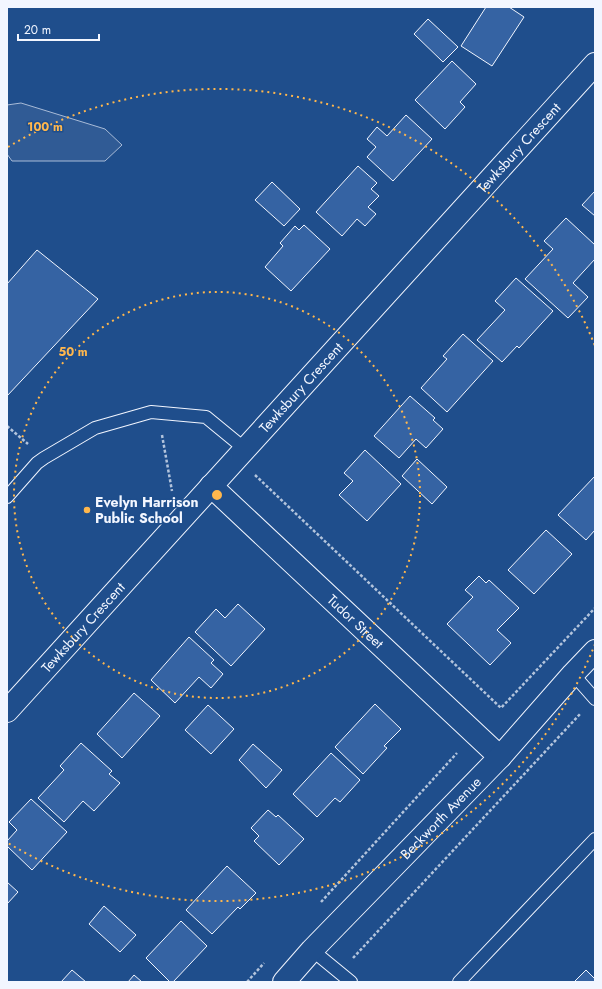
<svg xmlns="http://www.w3.org/2000/svg" width="602" height="989" viewBox="0 0 602 989" font-family="Jost,sans-serif">
<style>
.green{fill:#305b95;stroke:#a8bbd7}
.building{fill:#3563a3;stroke:#f2f6ff}
.lines{fill:none;stroke-linecap:round;stroke-linejoin:round}
.service-casing{stroke:#f2f6ff;stroke-width:14}
.minor-casing{stroke:#f2f6ff;stroke-width:24}
.tertiary-casing{stroke:#f2f6ff;stroke-width:24}
.path{stroke:#b3c4dc;stroke-width:2.5;stroke-dasharray:3 2;stroke-linecap:butt}
.service{stroke:#1f4e8c;stroke-width:12}
.minor{stroke:#1f4e8c;stroke-width:22}
.tertiary{stroke:#1f4e8c;stroke-width:22}
.ring{fill:none;stroke:#ffb74d;stroke-width:2;stroke-dasharray:2 4}
.poi-dot{fill:#ffb74d;stroke:#1f4e8c;stroke-width:1.5}
.labels{text-anchor:middle;stroke-width:3;stroke-linejoin:round;paint-order:stroke}
.street-label{font-size:14px;fill:#f2f6ff;stroke:#1f4e8c}
.poi-label{font-size:14px;font-weight:bold;fill:#f2f6ff;stroke:#1f4e8c;text-anchor:start}
.centre{fill:#ffb74d;stroke:#1f4e8c;stroke-width:2}
.ring-label{font-size:12px;text-anchor:middle;font-weight:bold;fill:#ffb74d;stroke:#1f4e8c;stroke-width:3;stroke-linejoin:round;paint-order:stroke}
</style>
<rect width="100%" height="100%" fill="#1f4e8c"/>
<!-- green -->
<path class="green" d="M21,103L105,129L122,145L105,161H12L7,154V105Z"/>
<!-- building -->
<g class="building">
<path d="M486,7H509L524,17L492,66L461,46Z"/>
<path d="M428,19L458,47L443,62L414,34Z"/>
<path d="M452,61L476,84L460,102L465,107L445,129L415,100Z"/>
<path d="M406,115L432,139L393,181L367,157L376,147L367,139L377,127L387,136Z"/>
<path d="M358,166L377,183L371,189L379,196L368,207L376,214L365,226L357,219L342,236L316,212Z"/>
<path d="M272,182L300,209L284,226L255,200Z"/>
<path d="M595,191V216L582,205Z"/>
<path d="M566,218L595,245V259L573,283L588,297L568,318L525,279L553,249L544,241Z"/>
<path d="M304,225L330,249L291,291L265,267L283,246L280,243L295,226L299,230Z"/>
<path d="M37,250L98,299L7,396V284Z"/>
<path d="M516,278L553,311L519,348L517,346L502,362L477,340L505,310L495,301Z"/>
<path d="M463,334L493,361L447,412L421,388L447,359L443,356Z"/>
<path d="M410,396L435,418L433,420L443,429L426,448L416,439L399,458L374,436Z"/>
<path d="M365,450L401,484L367,521L339,495L353,481L344,473Z"/>
<path d="M417,459L447,487L432,504L402,476Z"/>
<path d="M595,476V530L586,540L558,515Z"/>
<path d="M546,530L572,554L534,594L508,570Z"/>
<path d="M479,576L486,583L489,580L519,608L497,630L511,643L490,665L447,624L473,597L465,590Z"/>
<path d="M238,604L265,629L231,666L195,632L216,609L225,618Z"/>
<path d="M189,637L214,660L211,663L223,674L211,688L199,677L175,703L151,680Z"/>
<path d="M134,693L160,716L122,758L97,734Z"/>
<path d="M375,704L401,729L384,746L387,748L363,774L335,747Z"/>
<path d="M208,705L234,729L211,754L185,730Z"/>
<path d="M81,743L112,771L109,774L120,783L94,811L83,801L64,822L38,798L64,770L60,766Z"/>
<path d="M253,744L282,770L266,788L239,760Z"/>
<path d="M331,753L360,780L340,802L335,798L317,817L293,794Z"/>
<path d="M31,799L67,832L32,870L7,846V841L17,830L9,822Z"/>
<path d="M268,810L276,817L278,815L304,839L279,865L254,841L259,836L251,828Z"/>
<path d="M227,866L256,893L240,909L238,907L212,934L186,910Z"/>
<path d="M7,882L18,892L7,904Z"/>
<path d="M104,906L136,935L120,952L89,924Z"/>
<path d="M181,921L207,946L173,982H170L146,958Z"/>
<path d="M72,970L86,982H61Z"/>
<path d="M586,970L595,979V982H574Z"/>
<path d="M134,975L142,982H128Z"/>
</g>
<g class="lines">
<defs>
<g id="service">
<path d="M7,497L37,463L44,458L95,428L151,412L206,417L245,449"/>
<path d="M573,674L595,699"/>
<path d="M312,950L351,982"/>
<path d="M459,982L595,839"/>
</g>
<g id="minor">
<path id="s1" d="M211,486L500,757"/>
<path id="s2" d="M7,711L595,64"/>
</g>
<g id="tertiary">
<path id="s3" d="M284,982L312,950L500,757L573,674L595,651"/>
</g>
</defs>
<!-- service casing -->
<use href="#service" class="service-casing"/>
<!-- minor casing -->
<use href="#minor" class="minor-casing"/>
<!-- tertiary casing -->
<use href="#tertiary" class="tertiary-casing"/>
<!-- path -->
<g class="path">
<path d="M7,426L28,444"/>
<path d="M162,435L172,491"/>
<path d="M255,475L501,708L595,608"/>
<path d="M321,902L457,753"/>
<path d="M353,958L581,713"/>
<path d="M247,982L264,963"/>
</g>
<!-- service -->
<use href="#service" class="service"/>
<!-- minor -->
<use href="#minor" class="minor"/>
<!-- tertiary -->
<use href="#tertiary" class="tertiary"/>
</g>
<!-- distance rings -->
<g class="ring">
<circle cx="217" cy="495" r="203"/>
<path d="M595 644A406 406 0 0 1 8 843M8 147A406 406 0 0 1 595 346"/>
</g>
<!-- markers -->
<circle class="poi-dot" cx="87" cy="510" r="4"/>
<g class="labels">
<!-- street labels -->
<g class="street-label">
<text dy="5" stroke="none"><textPath href="#s2" startOffset="761">Tewksbury Crescent</textPath></text>
<text dy="5" stroke="none"><textPath href="#s2" startOffset="437">Tewksbury Crescent</textPath></text>
<text dy="5" stroke="none"><textPath href="#s1" startOffset="198">Tudor Street</textPath></text>
<text dy="5" stroke="none"><textPath href="#s2" startOffset="113">Tewksbury Crescent</textPath></text>
<text dy="5" stroke="none"><textPath href="#s3" startOffset="227">Beckworth Avenue</textPath></text>
</g>
<!-- poi labels -->
<g class="poi-label">
<text x="95" y="507">Evelyn Harrison<tspan x="95" dy="16">Public School</tspan></text>
</g>
</g>
<circle cx="217" cy="495" r="6" class="centre"/>
<g class="ring-label">
<text x="45" y="131">100 m</text>
<text x="73" y="356">50 m</text>
</g>
<!-- border -->
<rect width="602" height="989" fill="none" stroke="#f2f6ff" stroke-width="16"/>
<!-- scale -->
<path d="M18 34v6h81v-6" fill="none" stroke="#f2f6ff" stroke-width="2"/>
<text x="24" y="34" font-size="12" fill="#f2f6ff" stroke="#1f4e8c" stroke-width="3" paint-order="stroke">20 m</text>
</svg>
